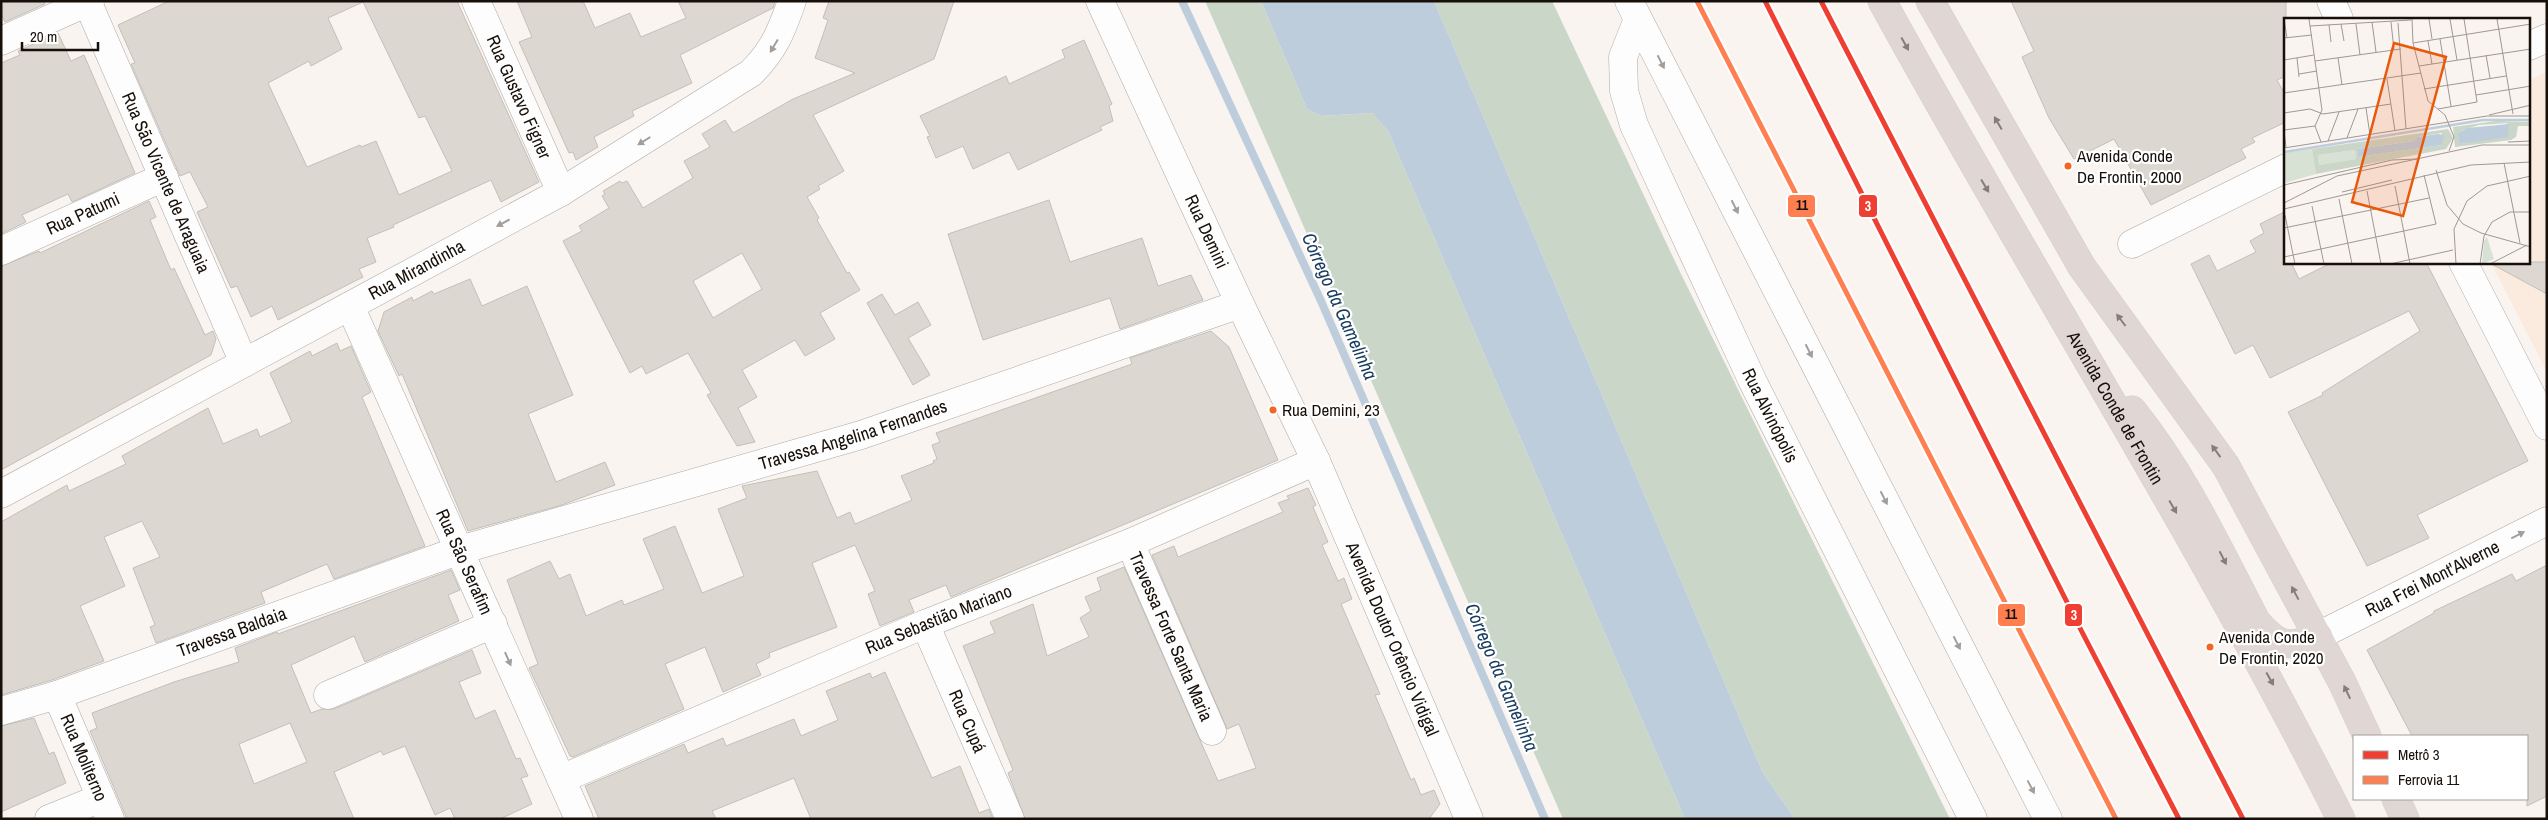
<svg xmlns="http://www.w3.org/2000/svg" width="2548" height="820" viewBox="0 0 2548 820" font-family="'Archivo Narrow',sans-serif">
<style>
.built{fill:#fbebdf}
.forest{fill:#cad6c8}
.water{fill:#becddc}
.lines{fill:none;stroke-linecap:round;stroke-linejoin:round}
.stream{stroke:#becddc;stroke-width:8}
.building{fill:#dcd7d1;stroke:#c5bfb9;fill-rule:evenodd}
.minor-casing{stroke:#aea8a4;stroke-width:29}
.highway-casing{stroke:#d3d0cd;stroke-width:29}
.minor{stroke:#fefdfd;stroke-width:28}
.highway{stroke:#e0d6d3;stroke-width:28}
.rail-1-casing{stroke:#fff;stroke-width:9}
.rail-1{stroke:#ff7f50;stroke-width:5}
.metro-1-casing{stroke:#fff;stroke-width:9}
.metro-1{stroke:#ef3f32;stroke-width:5}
.oneway{fill:#867c78}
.oneway2{fill:#a29e9b}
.bus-dot{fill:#f26522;stroke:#fff;stroke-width:2}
.labels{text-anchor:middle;stroke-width:4.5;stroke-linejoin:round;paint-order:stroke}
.bus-label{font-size:17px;fill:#170f09;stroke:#fff;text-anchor:start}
.street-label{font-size:18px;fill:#170f09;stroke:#fff}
.water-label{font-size:19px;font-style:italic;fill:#173c5f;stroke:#fff}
.inset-river{fill:none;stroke:#becddc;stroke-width:2.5}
.inset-road{fill:none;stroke:#9f9894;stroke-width:1}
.view{fill:#e8590c;fill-opacity:0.15;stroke:#e8590c;stroke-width:2.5}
.inset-edge{fill:none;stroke:#170f09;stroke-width:2.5}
.line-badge{stroke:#fff;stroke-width:2}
.badge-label{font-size:14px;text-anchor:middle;font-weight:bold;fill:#fff}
.pale-badge-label{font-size:14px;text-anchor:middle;font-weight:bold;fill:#111}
</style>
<rect width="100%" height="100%" fill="#f9f4f0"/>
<!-- built -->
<path class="built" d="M2547,72V372L2491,263L2529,262V80Z"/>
<!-- forest -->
<g class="forest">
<path d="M1205,1H1261L1307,109L1321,116L1372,113L1388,131L1685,819H1563Z"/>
<path d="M1434,1H1552L1681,274L1950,819H1795L1763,773Z"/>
</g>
<!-- water -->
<path class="water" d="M1261,1H1434L1763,773L1795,819H1685L1388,131L1372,113L1321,116L1307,109Z"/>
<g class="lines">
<!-- stream -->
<path class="stream" d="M1182,1L1321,301L1545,819"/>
</g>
<!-- building -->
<g class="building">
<path d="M1,1H44L45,4L5,22L1,14Z"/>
<path d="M169,1H457L539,182L501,202L491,180L393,225L394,227L367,238L376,262L359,269L363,277L278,320L272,306L251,317L237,286L231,288L197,212L208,207L190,172L180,176L131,64L135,63L118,25ZM363,2L419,118L425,116L452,171L399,195L376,141L361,147L360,145L307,167L268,83L309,61L311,66L342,49L328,18Z"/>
<path d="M517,1H583L595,28L630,13L641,37L686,18L678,1H775L773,8L680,55L692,83L632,111L634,116L594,137L598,147L576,160L573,152L569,153L519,42L532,37Z"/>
<path d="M829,1H954L934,59L813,115L844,171L818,186L820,189L807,197L819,218L817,220L847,273L849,272L860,290L820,313L835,339L805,356L795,340L742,370L757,397L738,408L755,442L737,446L707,395L711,393L688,353L646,374L642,366L630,373L563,241L582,231L579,226L609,208L602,196L605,194L603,191L620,181L622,183L627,181L643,208L693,178L684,161L710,147L702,134L725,120L733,133L793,99L855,73L815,58L828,20L823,18ZM742,253L762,289L713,318L693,281Z"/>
<path d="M2011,1H2286V76L2277,80L2286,96V122L2252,138L2255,142L2241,149L2246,158L2151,205L2114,139L2074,159L2049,118L2022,57L2034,51Z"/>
<path d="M58,33L71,61L84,55L135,173L72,202L68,194L22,215L26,222L1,234V63L20,55L18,51Z"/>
<path d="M1084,40L1112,104L1109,106L1113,121L1100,127L1102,130L1018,170L1009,152L973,169L963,146L936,158L927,137L930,136L920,116L1006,76L1009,84L1065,58L1062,50Z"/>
<path d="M1049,200L1070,262L1142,238L1158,286L1191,275L1203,300L1120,329L1110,298L983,340L948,234Z"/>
<path d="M149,201L156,217L150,220L171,270L174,268L205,335L213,331L216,339L211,355L1,470V266L39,251L40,253Z"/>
<path d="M2286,211V262H2291L2299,279L2333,262H2426L2528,461L2417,515L2429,538L2367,566L2288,412L2323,395L2322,393L2420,331L2409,311L2270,378L2253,345L2235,354L2191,264L2209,255L2217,271L2256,252L2250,241L2264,233L2260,224Z"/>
<path d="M2488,262H2547V294Z"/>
<path d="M470,279L482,306L527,286L573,395L528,414L556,482L605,462L615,485L562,505L468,531L402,374L399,376L378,331L384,312L412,297L413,301L432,291L434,294Z"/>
<path d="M882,294L895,315L918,302L931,325L908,338L930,375L913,385L867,303Z"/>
<path d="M1211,331L1229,347L1278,460L951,597L946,585L909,600L914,612L880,626L868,594L875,591L855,545L812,563L837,627L769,653L770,657L756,664L761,675L723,692L705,647L665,664L684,709L573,757L570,756L529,668L538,664L507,580L550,561L559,579L570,574L586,616L622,600L624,605L664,589L643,539L675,526L702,593L744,576L718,509L747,498L742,486L817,471L837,518L850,512L855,524L912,500L901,476L934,463L933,461L937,459L932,445L940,442L936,433L1132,364L1130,358Z"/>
<path d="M337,343L340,351L351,346L371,392L362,397L425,546L334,579L327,564L261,592L265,603L156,643L150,627L155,625L133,568L160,557L142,521L104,537L125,586L80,606L104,661L52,680L1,695V522L67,485L69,491L126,464L122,456L208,408L223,444L257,429L260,437L292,422L270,373L310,351L312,356Z"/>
<path d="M1308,488L1316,505L1313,507L1328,542L1322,545L1338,581L1344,578L1352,599L1341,604L1380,694L1375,695L1411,780L1414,778L1421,795L1434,790L1440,804L1429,819H1025L1008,773L1013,770L963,646L995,633L990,622L1033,604L1047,656L1089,637L1080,618L1091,611L1085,597L1101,590L1097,578L1124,567L1218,781L1256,768L1239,724L1227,729L1152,555L1174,546L1178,557L1283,512L1278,503L1289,499L1287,496Z"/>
<path d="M2547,565V796L2527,806V736H2412L2367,650L2434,613V611L2512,574L2516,581Z"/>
<path d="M451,570L460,590L448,595L459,621L365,662L354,636L291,665L311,713L322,709H334L472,650L481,673L459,682L475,719L495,710L516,759L520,758L528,776L521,778L532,804L500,819H455L450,808L435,815L405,746L383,755L381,751L334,772L354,819H127L90,731L97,728L92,713L174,682L239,662L235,648L277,632L278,634ZM290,723L307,762L254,784L239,744Z"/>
<path d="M885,672L932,778L960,766L979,813L989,809L993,819H811L794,778L712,811L716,819H599L585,786L684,744L688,753L723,738L726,746L794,719L801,736L838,720L826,691L870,673L872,678Z"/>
<path d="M34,718L49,754L54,752L66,783L1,812V726Z"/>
</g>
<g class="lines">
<defs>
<g id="minor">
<path id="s1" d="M87,1L244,363"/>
<path id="s2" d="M476,1L561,192"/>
<path id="s3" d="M1100,1L1240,304L1316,461L1469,819"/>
<path d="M1629,1L2048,819"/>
<path d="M2331,1L2339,19"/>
<path id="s4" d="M1638,19L1623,57L1624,91L1634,125L1753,382L1973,819"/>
<path d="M1,41L90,1"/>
<path d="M2529,46L2547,38"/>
<path d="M2132,244L2286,168"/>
<path id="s5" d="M1,251L164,177"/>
<path d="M2463,262L2547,426"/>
<path id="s6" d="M350,306L579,819"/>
<path id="s7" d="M1,494L561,192L751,73C774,50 781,32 792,1"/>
<path id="s8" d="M1130,543L1212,731"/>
<path id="s9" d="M925,624L1010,819"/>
<path id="s10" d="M2318,636L2547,521"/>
<path id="s11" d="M57,695L110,819"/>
<path d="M328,695L493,624"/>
<path id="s12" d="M1,711L57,695L460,550L861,435L1240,304"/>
<path id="s13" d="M561,779L925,624L1130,543L1316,461"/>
<path d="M49,819L101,798"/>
</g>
<g id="highway">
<path id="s14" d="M1882,1C2032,275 2201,539 2341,819"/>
<path d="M1930,1L2082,267L2226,466L2342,682L2367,736"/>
<path d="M2132,410C2184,474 2218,548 2256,621C2277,645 2287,650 2318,636"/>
<path d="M2396,799L2405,819"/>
</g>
</defs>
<!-- minor casing -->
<use href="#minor" class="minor-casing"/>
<!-- highway casing -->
<use href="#highway" class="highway-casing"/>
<!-- minor -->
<use href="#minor" class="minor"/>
<!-- highway -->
<use href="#highway" class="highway"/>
<defs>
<path id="rail-1" d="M1697,1L2116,819"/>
</defs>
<!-- rail-1 casing -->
<use href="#rail-1" class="rail-1-casing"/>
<!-- rail-1 -->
<use href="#rail-1" class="rail-1"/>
<defs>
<g id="metro-1">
<path d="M1765,1L2082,632L2179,819"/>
<path d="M1821,1L2243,819"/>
</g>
</defs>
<!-- metro-1 casing -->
<use href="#metro-1" class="metro-1-casing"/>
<!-- metro-1 -->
<use href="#metro-1" class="metro-1"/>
</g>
<!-- one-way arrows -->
<defs><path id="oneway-solid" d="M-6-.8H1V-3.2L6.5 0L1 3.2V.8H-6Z" transform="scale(1.25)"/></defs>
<g class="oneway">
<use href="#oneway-solid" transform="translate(1905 44) rotate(61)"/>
<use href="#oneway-solid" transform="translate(1998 123) rotate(-120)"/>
<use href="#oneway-solid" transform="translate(1985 186) rotate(59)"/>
<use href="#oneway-solid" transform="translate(2121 320) rotate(-127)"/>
<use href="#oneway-solid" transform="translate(2216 451) rotate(-126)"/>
<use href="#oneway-solid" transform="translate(2173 507) rotate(60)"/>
<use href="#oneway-solid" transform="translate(2223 558) rotate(63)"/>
<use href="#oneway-solid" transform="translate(2295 593) rotate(-118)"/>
<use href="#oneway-solid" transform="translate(2270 679) rotate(61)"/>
<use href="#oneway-solid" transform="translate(2347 692) rotate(-115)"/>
</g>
<g class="oneway2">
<use href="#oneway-solid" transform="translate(774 46) rotate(121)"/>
<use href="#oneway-solid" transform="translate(1661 62) rotate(63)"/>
<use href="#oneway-solid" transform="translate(644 141) rotate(148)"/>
<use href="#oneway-solid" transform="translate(1735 207) rotate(63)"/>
<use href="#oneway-solid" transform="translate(503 223) rotate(152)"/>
<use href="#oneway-solid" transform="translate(1809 351) rotate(63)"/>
<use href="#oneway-solid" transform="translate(1884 498) rotate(63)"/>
<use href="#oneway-solid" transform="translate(2518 535) rotate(-27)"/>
<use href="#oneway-solid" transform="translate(1957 643) rotate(63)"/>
<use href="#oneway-solid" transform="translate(508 659) rotate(66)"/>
<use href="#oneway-solid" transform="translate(2031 787) rotate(62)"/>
</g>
<!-- markers -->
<g class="bus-dot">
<circle cx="2068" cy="166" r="4.5"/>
<circle cx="1273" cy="410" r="4.5"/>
<circle cx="2210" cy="647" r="4.5"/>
</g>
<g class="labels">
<!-- bus labels -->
<g class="bus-label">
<text x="2077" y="162">Avenida Conde<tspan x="2077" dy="21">De Frontin, 2000</tspan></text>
<text x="1282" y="416">Rua Demini, 23</text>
<text x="2219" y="643">Avenida Conde<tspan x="2219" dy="21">De Frontin, 2020</tspan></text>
</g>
<!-- street labels -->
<g class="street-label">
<text dy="6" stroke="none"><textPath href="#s2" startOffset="105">Rua Gustavo Figner</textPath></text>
<text dy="6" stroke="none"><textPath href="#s1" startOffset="198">Rua São Vicente de Araguaia</textPath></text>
<text dy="6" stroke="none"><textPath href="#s5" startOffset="90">Rua Patumi</textPath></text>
<text dy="6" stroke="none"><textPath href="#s3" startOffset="254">Rua Demini</textPath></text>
<text dy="6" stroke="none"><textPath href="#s7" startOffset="472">Rua Mirandinha</textPath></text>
<text dy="6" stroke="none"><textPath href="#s14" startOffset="469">Avenida Conde de Frontin</textPath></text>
<text dy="6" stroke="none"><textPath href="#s4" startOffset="431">Rua Alvinópolis</textPath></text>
<text dy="6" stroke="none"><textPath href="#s12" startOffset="896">Travessa Angelina Fernandes</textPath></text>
<text dy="6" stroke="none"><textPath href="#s6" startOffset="280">Rua São Serafim</textPath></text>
<text dy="6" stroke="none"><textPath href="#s10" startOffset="128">Rua Frei Mont'Alverne</textPath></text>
<text dy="6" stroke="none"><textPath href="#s13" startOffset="410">Rua Sebastião Mariano</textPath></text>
<text dy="6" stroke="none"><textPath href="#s12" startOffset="244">Travessa Baldaia</textPath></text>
<text dy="6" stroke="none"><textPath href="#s8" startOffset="102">Travessa Forte Santa Maria</textPath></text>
<text dy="6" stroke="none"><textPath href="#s3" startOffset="702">Avenida Doutor Orêncio Vidigal</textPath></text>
<text dy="6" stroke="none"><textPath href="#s9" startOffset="106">Rua Cupá</textPath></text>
<text dy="6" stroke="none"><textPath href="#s11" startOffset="68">Rua Moliterno</textPath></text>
</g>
<!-- water labels -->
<g class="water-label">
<text transform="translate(1340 306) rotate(66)" y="7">Córrego da Gamelinha</text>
<text transform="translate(1502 677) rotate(67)" y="7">Córrego da Gamelinha</text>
</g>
</g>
<!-- overview -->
<g transform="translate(2284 18)">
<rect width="246" height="246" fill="#f9f4f0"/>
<path d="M28,131L32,156L0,165V135ZM71,132L72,141L35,147L34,137ZM203,219L210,241L198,246L200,223Z" fill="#d7e1d4"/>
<path d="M212,103L246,104V108H234L232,119L227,122L171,129L169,109ZM224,105L196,122L177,126L179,112L195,107ZM164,111L169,120L162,131L32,156L28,131ZM158,115V127L74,139L73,131L130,123L133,119ZM71,132L72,141L35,147L34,137Z" fill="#cad6c8" fill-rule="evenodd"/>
<path d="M225,106L224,119L176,126L174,116L183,110ZM154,116L160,117L158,127L74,139L73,131L130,123L133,119Z" fill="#becddc"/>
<path class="inset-river" d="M0,134L199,102H247"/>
<path class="inset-road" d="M0,1L3,20M25,1L38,92L31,108L37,124M128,1L129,25L144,83L161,97L170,119L165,133M145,1L148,21M166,1L173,42M213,1L229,96M88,4L92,34M107,4L110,32M114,5L122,111M57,6L60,23M72,6L76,37M45,7L47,24M26,8L127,2M0,20L28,17M156,21L167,88M144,23L148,46M129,25L247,6M202,37L206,60M13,40L15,59M54,40L58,67M0,42L30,37M31,43L117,31M135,48L247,31M15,56L33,53M103,61L111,113M140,71L222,58M0,75L137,55M192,77L247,68M82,90L86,117M154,91L193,84L180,1M0,95L26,91L39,96L107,86M205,97L247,87M0,112L31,108M0,113L2,129M63,120L74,91M44,123L55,94M224,124L247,123M0,130L203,98H247M220,145L236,225M152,152L163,187L179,206L197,215L247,229M0,167L108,142L133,141M111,168L126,246M83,173L97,246M58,174L108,162M55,181L68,246M0,185L53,158L198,127H247M28,188L40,246M0,191L187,147L247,144M1,197L11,246M0,210L145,180M0,239L152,206L140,157M106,246L169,232M172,246L170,211L183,183L203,168L247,158M196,246L200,218L208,204L226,194H247M206,246L243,227"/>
<path class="view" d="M110,25L162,39L119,198L68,184Z"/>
<rect width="246" height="246" class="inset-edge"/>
</g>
<g class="line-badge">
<rect x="1787" y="194" width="29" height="24" rx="5" fill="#ff7f50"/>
<rect x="1858" y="194" width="20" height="24" rx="5" fill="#ef3f32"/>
<rect x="1997" y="603" width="29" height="24" rx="5" fill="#ff7f50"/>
<rect x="2064" y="603" width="19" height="24" rx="5" fill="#ef3f32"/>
</g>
<g class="badge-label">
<text x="1868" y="211">3</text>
<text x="2074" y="620">3</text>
</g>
<g class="pale-badge-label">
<text x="1802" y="210">11</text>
<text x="2011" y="619">11</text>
</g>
<!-- border -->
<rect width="2548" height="820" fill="none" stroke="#170f09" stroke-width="5"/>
<!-- legend -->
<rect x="2353" y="735" width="175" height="65" fill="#ffffff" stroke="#a29f9d"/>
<rect x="2363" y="751" width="25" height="8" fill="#ef3f32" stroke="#a29f9d"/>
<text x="2398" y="760" font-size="15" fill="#170f09">Metrô 3</text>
<rect x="2363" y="776" width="25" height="8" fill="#ff7f50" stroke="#a29f9d"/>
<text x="2398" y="785" font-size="15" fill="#170f09">Ferrovia 11</text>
<!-- scale -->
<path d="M22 42v8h76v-8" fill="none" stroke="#170f09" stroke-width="2.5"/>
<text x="30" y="42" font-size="15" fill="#170f09" stroke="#ffffff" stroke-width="4" paint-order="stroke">20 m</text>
</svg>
